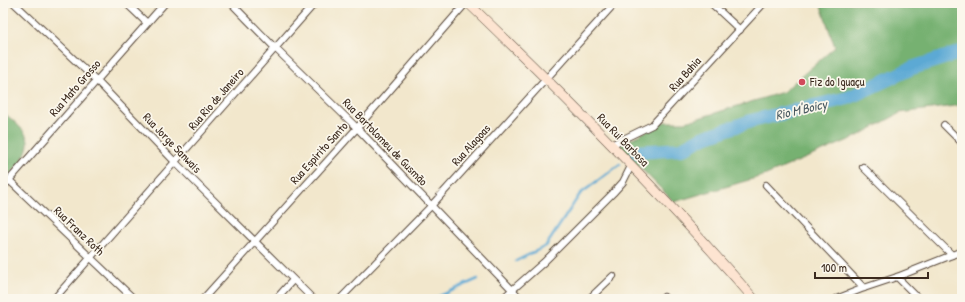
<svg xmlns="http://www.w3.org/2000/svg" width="965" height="302" viewBox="0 0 965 302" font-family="'Patrick Hand',sans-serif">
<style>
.forest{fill:#76b171;stroke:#586e48}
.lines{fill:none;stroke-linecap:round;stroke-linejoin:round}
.stream{stroke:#5ba9d4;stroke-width:2.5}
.river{stroke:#5ba9d4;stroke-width:14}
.street-casing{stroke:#564638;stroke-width:8}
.secondary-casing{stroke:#564638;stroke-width:10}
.street{stroke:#fff;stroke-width:6}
.secondary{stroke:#fde4d1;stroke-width:9}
.poi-dot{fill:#d1495b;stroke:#fbf7ec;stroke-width:1.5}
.labels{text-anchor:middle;stroke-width:3.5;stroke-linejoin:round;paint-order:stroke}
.street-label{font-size:12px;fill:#3b2a1e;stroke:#fbf7ec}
.poi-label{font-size:12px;fill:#3b2a1e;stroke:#fbf7ec;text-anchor:start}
.water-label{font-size:13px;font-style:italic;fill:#46565e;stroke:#fbf7ec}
</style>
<rect width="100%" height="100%" fill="#fbf7ec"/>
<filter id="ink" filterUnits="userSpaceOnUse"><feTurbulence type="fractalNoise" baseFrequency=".025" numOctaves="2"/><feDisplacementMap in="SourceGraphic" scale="8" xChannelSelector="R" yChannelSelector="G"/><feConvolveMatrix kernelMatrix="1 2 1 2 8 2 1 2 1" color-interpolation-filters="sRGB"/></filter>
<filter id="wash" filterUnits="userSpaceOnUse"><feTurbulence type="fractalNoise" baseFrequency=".012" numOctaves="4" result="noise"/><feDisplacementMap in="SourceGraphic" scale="16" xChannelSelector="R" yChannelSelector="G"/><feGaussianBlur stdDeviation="0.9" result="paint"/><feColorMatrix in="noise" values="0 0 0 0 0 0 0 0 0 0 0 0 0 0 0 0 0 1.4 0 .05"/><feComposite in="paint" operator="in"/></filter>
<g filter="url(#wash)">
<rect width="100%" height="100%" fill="#f2e7cc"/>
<!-- forest -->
<g class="forest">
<path d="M820,3H962V105L900,113L856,137L766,175L674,202L619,146L663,122H686L783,92L835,47Z"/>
<path d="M3,112C10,118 23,128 27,137C33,151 13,172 3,181Z"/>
</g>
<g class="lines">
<!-- stream -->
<g class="stream">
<path d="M516,261L546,246L580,194L620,164"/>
<path d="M433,299L478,279"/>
</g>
<!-- river -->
<path class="river" d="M637,152L682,149L702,138L751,121L848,98L912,68L962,52"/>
</g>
</g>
<g filter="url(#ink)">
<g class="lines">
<defs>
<g id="street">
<path d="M14,3L96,80L175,162L313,299"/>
<path d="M126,3L147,23"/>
<path d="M231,3L275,48L357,128L521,299"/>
<path d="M711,3L740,30"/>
<path d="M944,125L962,143"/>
<path d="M611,145L652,125L764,3"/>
<path d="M863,167L952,255"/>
<path d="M9,180L134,299"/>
<path d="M766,185L864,288"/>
<path d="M3,187L165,3"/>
<path d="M897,277L919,299"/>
<path d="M54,299L315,3"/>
<path d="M203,299L357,128L466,3"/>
<path d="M276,299L293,280"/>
<path d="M340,299L431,206L615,3"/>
<path d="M502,299L544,262L613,193L623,182L631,166"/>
<path d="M589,299L613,276"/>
<path d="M662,299L664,297"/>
<path d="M836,299L864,288L897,277L962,251"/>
</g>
<path id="secondary" d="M468,3C567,98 664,195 754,299"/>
</defs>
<!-- street casing -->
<use href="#street" class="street-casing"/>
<!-- secondary casing -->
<use href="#secondary" class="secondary-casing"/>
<!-- street -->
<use href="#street" class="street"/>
<!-- secondary -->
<use href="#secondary" class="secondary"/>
</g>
</g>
<!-- markers -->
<circle class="poi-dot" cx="802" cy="82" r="4"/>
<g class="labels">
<!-- street labels -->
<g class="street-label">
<text transform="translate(685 74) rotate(-48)" y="4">Rua Bahia</text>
<text transform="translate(75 88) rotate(-49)" y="4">Rua Mato Grosso</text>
<text transform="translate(216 99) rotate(-49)" y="4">Rua Rio de Janeiro</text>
<text transform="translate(623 140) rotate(46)" y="4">Rua Rui Barbosa</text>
<text transform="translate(385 142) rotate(46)" y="4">Rua Bartolomeu de Gusmão</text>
<text transform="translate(172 143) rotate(46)" y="4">Rua Jorge Sanwais</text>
<text transform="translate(471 145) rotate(-48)" y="4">Rua Alagoas</text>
<text transform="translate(319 153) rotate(-48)" y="4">Rua Espírito Santo</text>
<text transform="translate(79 231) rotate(44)" y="4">Rua Franz Roth</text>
</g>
<!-- poi labels -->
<g class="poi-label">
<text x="810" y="86">Fiz do Iguaçu</text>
</g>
<!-- water labels -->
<g class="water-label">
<text transform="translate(801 109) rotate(-13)" y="5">Rio M'Boicy</text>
</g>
</g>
<!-- margin -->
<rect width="965" height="302" fill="none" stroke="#fbf7ec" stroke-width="16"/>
<!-- scale -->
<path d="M815 272v6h113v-6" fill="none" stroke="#3b2a1e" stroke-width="2"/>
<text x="821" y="272" font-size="12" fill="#3b2a1e" stroke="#fbf7ec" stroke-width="3" paint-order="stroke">100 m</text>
</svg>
